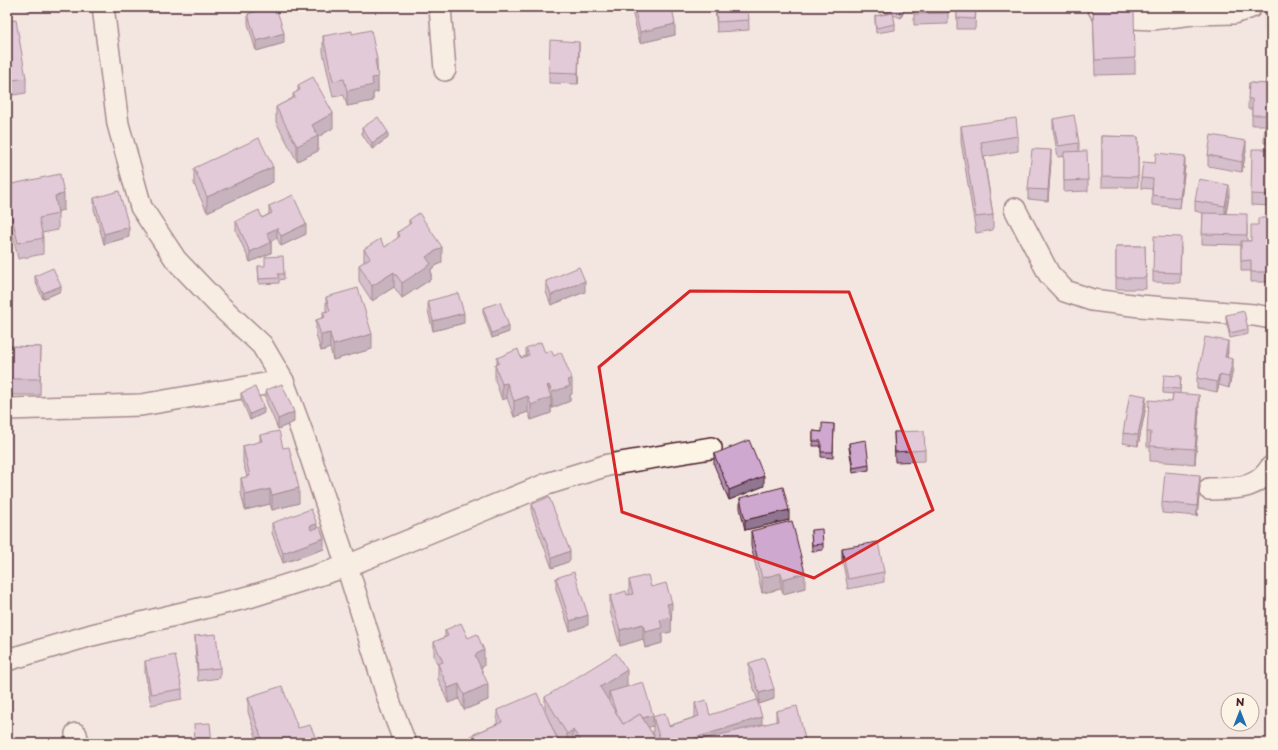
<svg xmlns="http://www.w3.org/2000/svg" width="1278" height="750" font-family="'Playpen Sans',sans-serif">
<rect width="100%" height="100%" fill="#f3e6e1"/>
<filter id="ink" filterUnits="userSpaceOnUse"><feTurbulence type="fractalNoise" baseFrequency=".025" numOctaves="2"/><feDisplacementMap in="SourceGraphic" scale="8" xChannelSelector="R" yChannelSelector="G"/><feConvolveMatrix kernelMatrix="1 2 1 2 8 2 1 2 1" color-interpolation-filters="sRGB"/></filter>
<g filter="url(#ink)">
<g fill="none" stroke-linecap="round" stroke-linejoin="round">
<defs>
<g id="street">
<path d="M103 7 118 124 141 207 176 260 218 304 262 345 283 381 306 443 347 566 388 698 405 743"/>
<path d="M440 7 445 70"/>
<path d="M1098 7 1101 12 1112 17 1152 19 1193 14 1234 13 1251 7"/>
<path d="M1015 209 1049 274 1065 291 1092 300 1140 306 1254 315 1271 318"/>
<path d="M7 409 141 405 283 381"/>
<path d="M1209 489C1234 488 1256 491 1271 467"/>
<path d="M7 660 92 635 249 597 347 566 547 484 608 465 711 448"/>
<path d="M76 734 78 743"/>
</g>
</defs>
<use href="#street" stroke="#4a1f2b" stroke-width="24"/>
<use href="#street" stroke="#fcf5e5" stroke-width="21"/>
</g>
<g fill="#b290b2" stroke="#4a1f2b" fill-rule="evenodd">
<path d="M28 7H48V10L28 11Z"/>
<path d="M631 7H672L675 35 640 43Z"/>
<path d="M715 7H748L749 30 717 32Z"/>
<path d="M833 7H856L855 11 833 10Z"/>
<path d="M873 7H905L901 18 893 15 895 24V30L876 33 875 21V16L889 13 873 8Z"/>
<path d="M914 7H948V24L914 25Z"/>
<path d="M957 7H976L975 29H957Z"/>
<path d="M1093 10 1135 58V74L1095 75Z"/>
<path d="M1271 13V72L1269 73 1265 29V14Z"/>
<path d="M248 14 284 43 256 51 248 24Z"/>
<path d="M7 21 26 78V93L7 96Z"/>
<path d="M352 34 377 59 378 92 373 93V101L347 106 344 95 333 97 323 52V36Z"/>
<path d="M579 52 578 84 549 83V72Z"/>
<path d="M1249 83 1271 84V125H1252V109H1248Z"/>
<path d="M298 85 333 128 318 137V151L297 161 276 122V107L293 98V94L298 91Z"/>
<path d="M1053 119 1079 143V151L1088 180V191L1064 192V156L1058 157 1053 129Z"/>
<path d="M961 126 1018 136V151L984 157 993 215V230L976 233 961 142Z"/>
<path d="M362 128 388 138 372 149 362 134Z"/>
<path d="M1271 128V143H1264V137Z"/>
<path d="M1102 136 1138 137V187H1102Z"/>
<path d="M1271 149V206L1251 205V194Z"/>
<path d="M1246 151 1242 172 1208 166V155Z"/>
<path d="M1051 161 1048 201 1028 199V189Z"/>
<path d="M1185 166 1180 208 1152 205V189L1141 188V178Z"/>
<path d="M194 168 273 182 207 212 194 184Z"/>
<path d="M7 185 64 210 58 211V230L42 233 43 238V254L18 259 9 218Z"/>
<path d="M1229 196 1226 213 1247 224V241H1251L1258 225 1271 218V265L1268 266V282H1251V271H1241V245L1202 244 1203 213 1195 211V201Z"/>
<path d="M94 198 129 237 104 244 94 209Z"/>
<path d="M269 206 306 234 281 246 277 238 271 241V253L250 262 236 231V221L262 218 269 214Z"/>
<path d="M409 220 442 262 431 269V279L402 298 394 287 372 301 359 281V265L364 262V249L385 247 398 238V232L409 225Z"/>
<path d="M1116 246H1145L1146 289H1116Z"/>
<path d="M1181 247 1180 283 1153 282V272Z"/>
<path d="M258 266 284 274V279L279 280V283L259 284Z"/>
<path d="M35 276 61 291 43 299 35 281Z"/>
<path d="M546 281 585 292 551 305 546 292Z"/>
<path d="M326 297 372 349 333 360 330 348 321 351 316 335V320L323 318V312H326Z"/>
<path d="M428 301 464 323 433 331 428 311Z"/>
<path d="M483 308 509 332 492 338 483 313Z"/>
<path d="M1226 315 1248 329V334L1230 338 1226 320Z"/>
<path d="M7 346 41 347 40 395H7Z"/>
<path d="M526 348 545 353 554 356 572 394 570 395V401L552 408 551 405V413L531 420 528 412 514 417 507 398 502 400 495 380V365L497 364V358H521L526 356Z"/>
<path d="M1228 352 1227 357 1233 369 1229 388 1219 385 1217 392 1197 388V378Z"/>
<path d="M1181 376 1180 394 1199 410 1195 464 1150 461V447H1147V432L1172 402 1173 394 1163 393V388Z"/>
<path d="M266 390 294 422 278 429 266 401Z"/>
<path d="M241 393 264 413 250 420 241 398Z"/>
<path d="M1146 406 1138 446 1123 443V433Z"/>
<path d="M834 424 833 458 821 457V446H813V431L822 432Z"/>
<path d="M894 432 925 450V461L895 462Z"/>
<path d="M260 435 283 448 299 503 272 510 270 504 245 510 241 493V478L247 477 243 462V446L260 442Z"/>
<path d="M849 443 869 465V470L853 473 849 448Z"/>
<path d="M714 454 764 486 729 500 714 465Z"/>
<path d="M1200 486 1197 516 1162 513V502Z"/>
<path d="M740 498 789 520 745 530 740 508Z"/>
<path d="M532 504 570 561 552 568 532 514Z"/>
<path d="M272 523 317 528 324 549 283 563 272 533Z"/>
<path d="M811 530 823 544V550L812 551Z"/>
<path d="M751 531 805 588 783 594 781 589 762 593 751 546Z"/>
<path d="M842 548 884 572V582L848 589 842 559Z"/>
<path d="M556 578 588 625 570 631 556 589Z"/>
<path d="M629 580 651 587 672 618H671V632L662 634V643L645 648 643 639 620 646 610 611V596L629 595Z"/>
<path d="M445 630 468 638 484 666 481 667 488 700 464 710 459 699 448 703 438 679V665L434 657V642L445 637Z"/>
<path d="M195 636 220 668V678L198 681 195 647Z"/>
<path d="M145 661 182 689V699L151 705 145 672Z"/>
<path d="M749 663 774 699 759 704 749 674Z"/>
<path d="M627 686 653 717 669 726 695 717V703L710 715 762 725 776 722V711L806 743H561L554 732 559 743H470V736L497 724V710H545V697ZM653 726V732L654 736 648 727Z"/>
<path d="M248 697 298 728 318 743H258L248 712Z"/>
</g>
<g fill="#917691" stroke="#4a1f2b">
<path d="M901 7H905L901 18Z"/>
<path d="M675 24V35L640 43V32Z"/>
<path d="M284 33V43L256 51V41Z"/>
<path d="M579 42V52L578 84V73Z"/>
<path d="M378 77V92L373 93V101L347 106V91L372 78Z"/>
<path d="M333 113V128L318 137V151L297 161V146L312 125Z"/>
<path d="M388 132V138L372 149V143Z"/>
<path d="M1246 141V151L1242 172V162Z"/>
<path d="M1051 150V161L1048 201V190Z"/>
<path d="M1185 156V166L1180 208V198Z"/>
<path d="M273 167V182L207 212V197Z"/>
<path d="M1229 185V196L1225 217V206Z"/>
<path d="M64 194V210L55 212V196Z"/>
<rect x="7" y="203" width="2" height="15"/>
<path d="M306 224V234L281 246V236Z"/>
<path d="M129 227V237L104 244V234Z"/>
<path d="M277 228V238L267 243V233Z"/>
<path d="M271 242V253L250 262V252Z"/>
<path d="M442 247V262L431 269V279L402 298V283L426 257Z"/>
<path d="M394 272V287L372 301V286Z"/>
<path d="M585 281V292L551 305V295Z"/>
<path d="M61 286V291L43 299V293Z"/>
<path d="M464 313V323L433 331V321Z"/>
<path d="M509 326V332L492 338V333Z"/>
<path d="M330 333V348L321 351V335Z"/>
<path d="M372 334V349L333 360V345Z"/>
<path d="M1228 341V352L1225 367V357Z"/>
<path d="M1233 359V369L1229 388V377Z"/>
<path d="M1219 375V385L1217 392V382Z"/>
<path d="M572 379V394L570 395V401L552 408V392L568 380Z"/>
<path d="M507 383V398L502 400V384Z"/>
<path d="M549 385V398L551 397V413L531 420V405L547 386Z"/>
<path d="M1199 395V410L1195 464V449Z"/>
<path d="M528 396V412L514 417V401Z"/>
<path d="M1146 396V406L1138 446V435Z"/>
<path d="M264 408V413L250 420V414Z"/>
<path d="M294 412V422L278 429V419Z"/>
<path d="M1200 475V486L1197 516V506Z"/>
<path d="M764 476V486L729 500V490Z"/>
<path d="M299 488V503L272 510V495Z"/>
<path d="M270 489V504L245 510V495Z"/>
<path d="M789 510V520L745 530V520Z"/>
<path d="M317 524V535L310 537V526Z"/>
<path d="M324 538V549L283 563V553Z"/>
<path d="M570 551V561L552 568V558Z"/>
<path d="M781 573V589L762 593V578Z"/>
<path d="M805 573V588L783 594V579Z"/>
<path d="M672 603 671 632 662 634V643L645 648V632L667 604Z"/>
<path d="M588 615V625L570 631V621Z"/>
<path d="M643 624V639L620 646V630Z"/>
<path d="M484 650V666L475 670V655Z"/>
<path d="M627 670V690L609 692V701L600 707V687Z"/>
<path d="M459 684V699L448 703V688Z"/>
<path d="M488 684V700L464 710V695Z"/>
<path d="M774 689V699L759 704V693Z"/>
<path d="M653 715V726L620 736V726Z"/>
<path d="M762 717V732L728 743H679Z"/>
<path d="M573 730V743H567V734Z"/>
</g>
<g fill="#cfa8cf" stroke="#4a1f2b">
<path d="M270 7H276L284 33 256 41 248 14Z"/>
<path d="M634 7H672L675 24 640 32Z"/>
<path d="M716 7H748L749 20 717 22Z"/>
<path d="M914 7H948V13L914 14Z"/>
<path d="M957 7H976L975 19 957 18Z"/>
<path d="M1134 9 1135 58 1095 60 1093 10Z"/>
<path d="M893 13 895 24 876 28 875 16Z"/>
<path d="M1271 13V57H1269L1265 14Z"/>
<path d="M16 20 26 78 7 81V21Z"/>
<path d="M371 30 377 59 375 60 378 77 372 78 373 85 347 91 344 79 333 81 323 36 352 31V34Z"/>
<path d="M550 40 579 42 578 73 549 72Z"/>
<path d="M313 77 333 113 312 125 318 136 297 146 276 107 295 97 293 94 300 90 298 85Z"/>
<path d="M1249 83 1271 84V115H1252V99H1248Z"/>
<path d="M1074 115 1079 143 1058 146 1053 119Z"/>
<path d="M378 117 388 132 372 143 362 128Z"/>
<path d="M1016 118 1018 136 981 142 993 215 976 217 961 126Z"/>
<path d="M1265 127 1271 128V138L1264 137Z"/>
<path d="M1211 135 1246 141 1242 162 1208 155Z"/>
<path d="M1102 136 1138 137V177L1102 176Z"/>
<path d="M259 138 273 167 207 197 194 168Z"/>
<path d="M1032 149 1051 150 1048 190 1028 189Z"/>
<path d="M1252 149H1271V195L1251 194Z"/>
<path d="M1087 151 1088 180 1064 181V152Z"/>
<path d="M1156 153 1185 156 1180 198 1152 195 1153 179 1141 178 1143 162 1155 163Z"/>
<path d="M60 174 64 194 55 196 58 214 39 218 43 238 18 243 9 203H7V185Z"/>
<path d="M1199 179 1229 185 1225 206 1195 201Z"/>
<path d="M119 191 129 227 104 234 94 198Z"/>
<path d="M293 195 306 224 281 236 277 228 267 233 271 242 250 252 236 221 259 210 262 218 272 213 269 206Z"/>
<path d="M419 213 442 247 426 257 431 264 402 283 394 272 372 286 359 265 370 258 364 249 380 239 385 247 400 236 398 232 411 223 409 220Z"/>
<path d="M1203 213 1247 214V235L1202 234Z"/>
<path d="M1258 218H1271V255H1268V272H1251V260L1241 261V241H1251V225H1258Z"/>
<path d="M1154 236 1181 237 1180 273 1153 272Z"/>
<path d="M1116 246H1145L1146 278H1116Z"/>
<path d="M283 256 284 274H278L279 278 259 279 258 266H265V257Z"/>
<path d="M579 267 585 281 551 295 546 281Z"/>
<path d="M53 268 61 286 43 293 35 276Z"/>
<path d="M358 288 372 334 333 345 330 333 321 335 316 320 325 317 323 312 330 311 326 297Z"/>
<path d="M458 293 464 313 433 321 428 301Z"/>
<path d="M500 302 509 326 492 333 483 308Z"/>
<path d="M1244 311 1248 329 1230 333 1226 315Z"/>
<path d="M1205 337 1228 341 1225 357 1233 359 1229 377 1219 375 1217 382 1197 378Z"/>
<path d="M541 342 545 353 551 350 554 356 561 352 572 379 568 380 570 386 552 392 549 385 547 386 551 397 531 405 528 396 514 401 507 383 502 384 495 365 499 363 497 358 518 349 521 358 529 355 526 348Z"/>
<path d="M7 346 41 347 40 379H7Z"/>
<path d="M1164 375 1181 376 1180 389 1163 388Z"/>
<path d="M282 384 294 412 278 419 266 390Z"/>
<path d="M255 387 264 408 250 414 241 393Z"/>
<path d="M1130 393 1146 396 1138 435 1123 433Z"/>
<path d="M1173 393 1199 395 1195 449 1150 446 1151 432H1147L1149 400 1172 402Z"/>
<path d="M822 423 834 424 833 452H821V441H813V431L822 432Z"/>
<path d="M279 431 283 448 289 447 299 488 272 495 270 489 245 495 241 478 250 476 243 446 262 441 260 435Z"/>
<path d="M924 431 925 450 895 452 894 432Z"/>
<path d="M749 440 764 476 729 490 714 454Z"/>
<path d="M866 440 869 465 853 468 849 443Z"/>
<path d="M1165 472 1200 475 1197 506 1162 502Z"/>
<path d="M783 487 789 510 745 520 740 498Z"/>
<path d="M549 497 570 551 552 558 532 504Z"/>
<path d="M311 509 317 524 310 526 311 530 320 527 324 538 283 553 272 523Z"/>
<path d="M792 521 805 573 783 579 781 573 762 578 751 531Z"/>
<path d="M822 529 823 544 812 545 811 530Z"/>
<path d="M878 542 884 572 848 579 842 548Z"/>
<path d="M574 572 588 615 570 621 556 578Z"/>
<path d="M648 575 651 587 666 583 672 603 667 604 671 617 660 620 662 628 645 632 643 624 620 630 610 596 626 591 627 595 633 594 629 580Z"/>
<path d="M461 623 468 638 477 634 484 650 475 655 488 684 464 695 459 684 448 688 438 664 443 662 434 642 448 636 445 630Z"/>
<path d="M216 634 220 668 198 670 195 636Z"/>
<path d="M616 653 627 670 600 687 623 724 640 714 658 743H582L573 730 567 734 545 697Z"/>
<path d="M175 655 182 689 151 694 145 661Z"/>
<path d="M764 658 774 689 759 693 749 663Z"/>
<path d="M643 682 653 715 643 718 640 714 623 724 616 712 609 692Z"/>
<path d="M282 686 298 728 310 725 318 743H263L248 697Z"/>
<path d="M537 693 559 743H473L470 736 502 722 497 710Z"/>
<path d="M706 700 710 715 757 700 762 717 679 743H661L653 717 665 713 669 726 699 716 695 703Z"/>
<path d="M797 706 806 743H686L778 721 776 711Z"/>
<path d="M210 723 212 743H195L194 724Z"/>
</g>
</g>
<path d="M0 0H1278V750H0ZM690 291 849 292 933 510 814 578 622 512 599 367Z" fill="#f3e6e1" fill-opacity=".55" fill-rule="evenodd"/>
<path fill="none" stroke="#d62828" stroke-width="3" stroke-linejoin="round" d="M690 291 849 292 933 510 814 578 622 512 599 367Z"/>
<rect width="1278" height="750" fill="none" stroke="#fcf5e5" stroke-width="24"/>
<rect x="12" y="12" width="1254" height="726" fill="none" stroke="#4a1f2b" stroke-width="1.5" filter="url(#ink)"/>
<g transform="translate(1240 712)"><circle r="19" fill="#fcf5e5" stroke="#b59f9b"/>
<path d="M0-3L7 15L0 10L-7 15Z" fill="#1f6fb2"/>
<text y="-6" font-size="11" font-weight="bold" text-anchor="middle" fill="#4a1f2b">N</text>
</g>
</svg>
